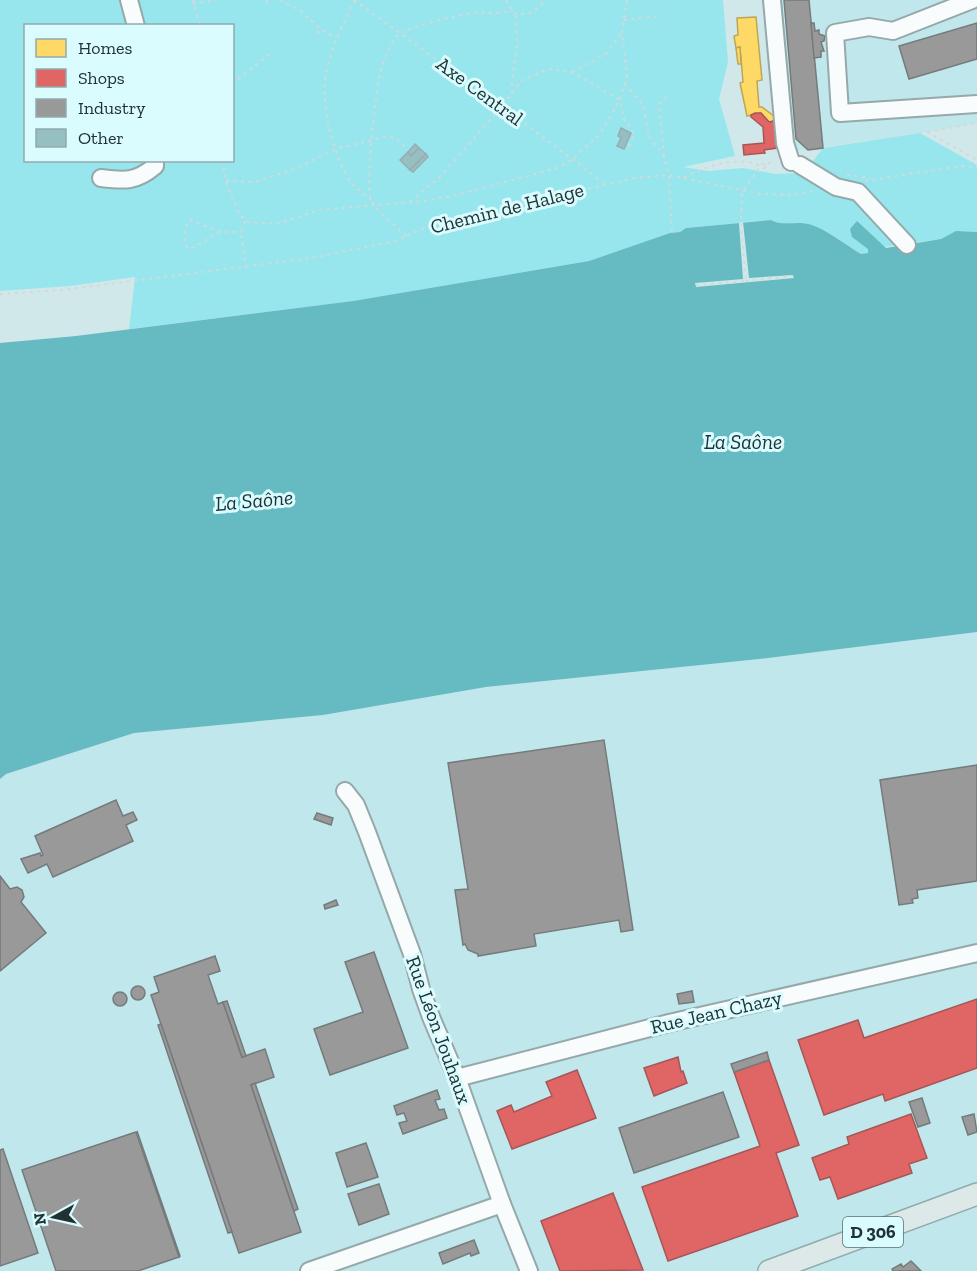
<svg xmlns="http://www.w3.org/2000/svg" width="977" height="1271" font-family="'Zilla Slab',serif">
<rect width="100%" height="100%" fill="#d0e8ea"/>
<g fill="#c0e7eb">
<path d="M780 0H977V123L920 133 794 151Z"/>
<path d="M977 632V1271H0V779L6 774 134 733 323 715 486 687 759 659Z"/>
</g>
<path fill="#97e6ee" fill-rule="evenodd" d="M0 0H723L728 62 719 99 735 156 683 167 708 171 743 168 775 174 798 173 813 161 823 148 920 133 977 165V232L957 231 941 239 868 249V253L861 254C846 245 829 230 812 225 797 220 783 227 770 220L686 228 680 232 670 233 589 261 353 301 129 329 135 277 70 286 0 291ZM26 26H232V160H26Z"/>
<path fill="#66bac2" d="M771 220C783 227 797 220 812 225 829 231 846 245 861 254L868 253V249L852 237 850 229 857 221 886 248 941 239 956 231 977 232V632L759 659 486 687 323 715 134 733 6 774 0 779V343L76 336 353 301 589 261 670 233 680 232 686 228Z"/>
<path fill="#d0e8ea" d="M743 222 749 278 793 275 794 278 696 287 695 283 743 279 739 223Z"/>
<g fill="#ffd966" stroke="#bca757" stroke-width="1.5">
<path d="M756 17 762 80 757 81 759 107H762L774 116V121L769 122 761 113 747 116 740 83 743 82 740 47 736 48 734 36 738 35 737 18Z"/>
<path d="M740 47 741 64H738L736 48Z"/>
</g>
<g fill="#e06666" stroke="#a75657" stroke-width="1.5">
<path d="M755 113H761L769 122 774 121 777 148 764 150 765 153 744 155 743 145 764 143 763 127 751 117V115Z"/>
<path d="M977 999V1068L885 1101 883 1094 824 1115 798 1040 858 1020 864 1038Z"/>
<path d="M678 1057 681 1072 683 1071 687 1083 654 1096 644 1068Z"/>
<path d="M769 1060 799 1145 776 1153 798 1216 668 1261 642 1187 760 1146 734 1072Z"/>
<path d="M577 1070 596 1118 512 1149 497 1111 511 1105 514 1112 552 1096 546 1082Z"/>
<path d="M911 1114 927 1158 909 1164 912 1173 838 1199 830 1177 820 1180 812 1158 849 1144 847 1137Z"/>
<path d="M613 1193 643 1270 560 1271 541 1221Z"/>
</g>
<g fill="#999" stroke="#757a7b" stroke-width="1.5">
<path d="M784 0H809L823 148 808 150 796 139Z"/>
<path d="M811 23H814L815 31 819 30V34L825 36 824 41 821 42 824 51H821V57L814 58Z"/>
<path d="M977 23V59L909 79 899 46Z"/>
<path d="M604 740 633 930 621 932 619 920 534 934 536 946 478 956V954L468 950 465 944 463 945 455 890 468 889 448 763Z"/>
<path d="M977 765V881L917 890 918 898 912 899 913 903 899 905 880 780Z"/>
<path d="M116 800 123 816 133 812 137 820 126 825 133 841 53 877 47 864 28 873 21 859 40 853 41 856 43 855 35 836Z"/>
<path d="M317 813 333 818 331 825 314 819Z"/>
<path d="M0 876 10 889 17 887 22 890 24 897 21 902 46 933 0 971Z"/>
<path d="M336 900 338 905 325 909 324 905Z"/>
<path d="M374 952 408 1048 330 1075 314 1029 363 1012 345 962Z"/>
<path d="M215 956 220 971 208 975 218 1004 223 1002 242 1057 265 1049 274 1077 251 1085 301 1232 239 1253 151 995 159 992 154 977Z"/>
<circle cx="138" cy="993" r="7"/>
<path d="M692 991 694 1002 679 1004 677 994Z"/>
<circle cx="120" cy="999" r="7"/>
<path d="M227 1001 246 1056 242 1057 223 1002Z"/>
<path d="M161 1024 232 1232 228 1233 158 1025Z"/>
<path d="M767 1052 769 1060 734 1072 731 1064Z"/>
<path d="M255 1083 298 1209 294 1211 251 1085Z"/>
<path d="M437 1090 440 1099 435 1100 439 1110 444 1109 447 1118 403 1134 399 1123 407 1121 404 1113 397 1115 394 1106Z"/>
<path d="M723 1092 739 1137 634 1173 619 1128Z"/>
<path d="M922 1098 930 1123 918 1127 909 1102Z"/>
<path d="M974 1114 977 1132 968 1135 962 1117Z"/>
<path d="M137 1131 180 1256 179 1257Z"/>
<path d="M136 1132 179 1257 138 1271H56L22 1170Z"/>
<path d="M366 1143 378 1177 347 1187 336 1153Z"/>
<path d="M3 1149 38 1253 0 1266V1150Z"/>
<path d="M379 1184 389 1214 359 1225 348 1194Z"/>
<path d="M474 1240 479 1253 471 1256 470 1253 443 1264 439 1253Z"/>
<path d="M911 1261 921 1271H893L892 1269 901 1264 903 1267Z"/>
</g>
<g fill="#96bfc2" stroke="#9aacae" stroke-width="1.5">
<path d="M621 128 631 133 624 149 617 146 621 138 618 136Z"/>
<path d="M415 144 419 148 411 156 408 152Z"/>
<path d="M419 148 426 154 410 170 400 160 408 152 411 156Z"/>
<path d="M426 154 428 157 413 172 410 170Z"/>
</g>
<g fill="none" stroke-linecap="round" stroke-linejoin="round">
<defs>
<g id="minor">
<path d="M129 0 136 26"/>
<path d="M772 0 785 143 791 162"/>
<path d="M972 0 893 31 869 27 835 33 840 113 977 104"/>
<path d="M800 165 836 187 858 192 907 245"/>
<path d="M101 178C125 181 136 182 155 166V160"/>
<path d="M345 791 356 805 367 832 412 954 421 989 431 1017 457 1078 502 1204 529 1271"/>
<path d="M457 1078 669 1023 977 953"/>
<path d="M309 1271 502 1204"/>
</g>
<path id="major" d="M769 1271 977 1194"/>
</defs>
<use href="#minor" stroke="#95a8aa" stroke-width="20"/>
<use href="#major" stroke="#91aaac" stroke-width="24"/>
<g stroke="#d2d9d9" stroke-width="2" stroke-dasharray="3 4.5" stroke-linecap="butt">
<path d="M193 0 200 26"/>
<path d="M266 0 268 3"/>
<path d="M280 0 301 11 322 30 336 38"/>
<path d="M354 0 507 110 605 184"/>
<path d="M355 0C343 23 333 45 327 69 319 102 333 158 353 185 358 190 365 195 371 200"/>
<path d="M506 0 508 5 516 14C530 15 537 11 544 0"/>
<path d="M193 4 217 0"/>
<path d="M624 20 657 16"/>
<path d="M317 33 322 30"/>
<path d="M572 72 607 53 622 32"/>
<path d="M232 84 271 53"/>
<path d="M625 84 643 105 649 137 664 156 669 175 672 234"/>
<path d="M512 93V80L517 46 516 14"/>
<path d="M927 132 977 160"/>
<path d="M927 132 977 123"/>
<path d="M664 156 659 104 666 97"/>
<path d="M222 160 228 188 240 215 248 222 277 224 319 210 424 201 457 195 557 168 573 159 600 134 620 100 627 76 622 32 627 0"/>
<path d="M847 175 871 178"/>
<path d="M684 177C707 167 740 153 764 168L767 167 771 160"/>
<path d="M226 181 255 182 297 168 335 149 389 136 396 138 405 147"/>
<path d="M865 181 961 166 977 167"/>
<path d="M410 202 441 176 502 106 521 81 548 69 572 72 620 100 625 122 630 126 634 135 629 147"/>
<path d="M245 221 241 232 246 268"/>
<path d="M220 232 190 249 184 244 185 228 190 220 220 232H241"/>
<path d="M406 236C399 229 374 209 371 200 365 185 376 92 380 73 383 62 391 38 401 33 413 26 458 15 472 13 486 12 499 15 513 10"/>
<path d="M746 281 793 276"/>
<path d="M696 285 746 281 741 223 742 192 764 161 766 168"/>
<path d="M0 294 62 290 311 258 396 241 428 226 635 178 669 175 760 194 793 195 815 191"/>
</g>
<use href="#minor" stroke="#f8fcfc" stroke-width="16"/>
<use href="#major" stroke="#dde8e9" stroke-width="21"/>
</g>
<g text-anchor="middle" dominant-baseline="central" stroke-width="6" stroke-linejoin="round" paint-order="stroke">
<rect fill="#dafcff" stroke="#586f71" stroke-width="1.5" x="843" y="1217" width="60" height="30" rx="4.5"/>
<g font-size="18" font-weight="bold" fill="#213234">
<text x="873" y="1232">D 306</text>
</g>
<g font-size="20" fill="#213234" stroke="#dafcff">
<text transform="translate(480 91) rotate(36)">Axe Central</text>
<text transform="translate(507 208) rotate(-14)">Chemin de Halage</text>
<text transform="translate(716 1012) rotate(-13)">Rue Jean Chazy</text>
<text transform="translate(439 1030) rotate(70)">Rue Léon Jouhaux</text>
</g>
<g font-size="21" font-style="italic" fill="#1b3336" stroke="#dafcff">
<text x="743" y="441">La Saône</text>
<text transform="translate(254 500) rotate(-5)">La Saône</text>
</g>
</g>
<rect x="24" y="24" width="210" height="138" fill="#dafcff" stroke="#90abae" stroke-width="1.5"/>
<rect x="36" y="39" width="30" height="18" fill="#ffd966" stroke="#90abae" stroke-width="1.5"/>
<text x="78" y="54" font-size="18" fill="#213234">Homes</text>
<rect x="36" y="69" width="30" height="18" fill="#e06666" stroke="#90abae" stroke-width="1.5"/>
<text x="78" y="84" font-size="18" fill="#213234">Shops</text>
<rect x="36" y="99" width="30" height="18" fill="#999999" stroke="#90abae" stroke-width="1.5"/>
<text x="78" y="114" font-size="18" fill="#213234">Industry</text>
<rect x="36" y="129" width="30" height="18" fill="#96bfc2" stroke="#90abae" stroke-width="1.5"/>
<text x="78" y="144" font-size="18" fill="#213234">Other</text>
<g transform="translate(54 1217) rotate(262)" stroke="#dafcff" stroke-width="4.5" paint-order="stroke">
<path d="M0-4.5L10 22L0 15L-10 22Z" fill="#213234"/>
<text y="-9" font-size="16" font-weight="bold" text-anchor="middle" fill="#213234">N</text>
</g>
</svg>
